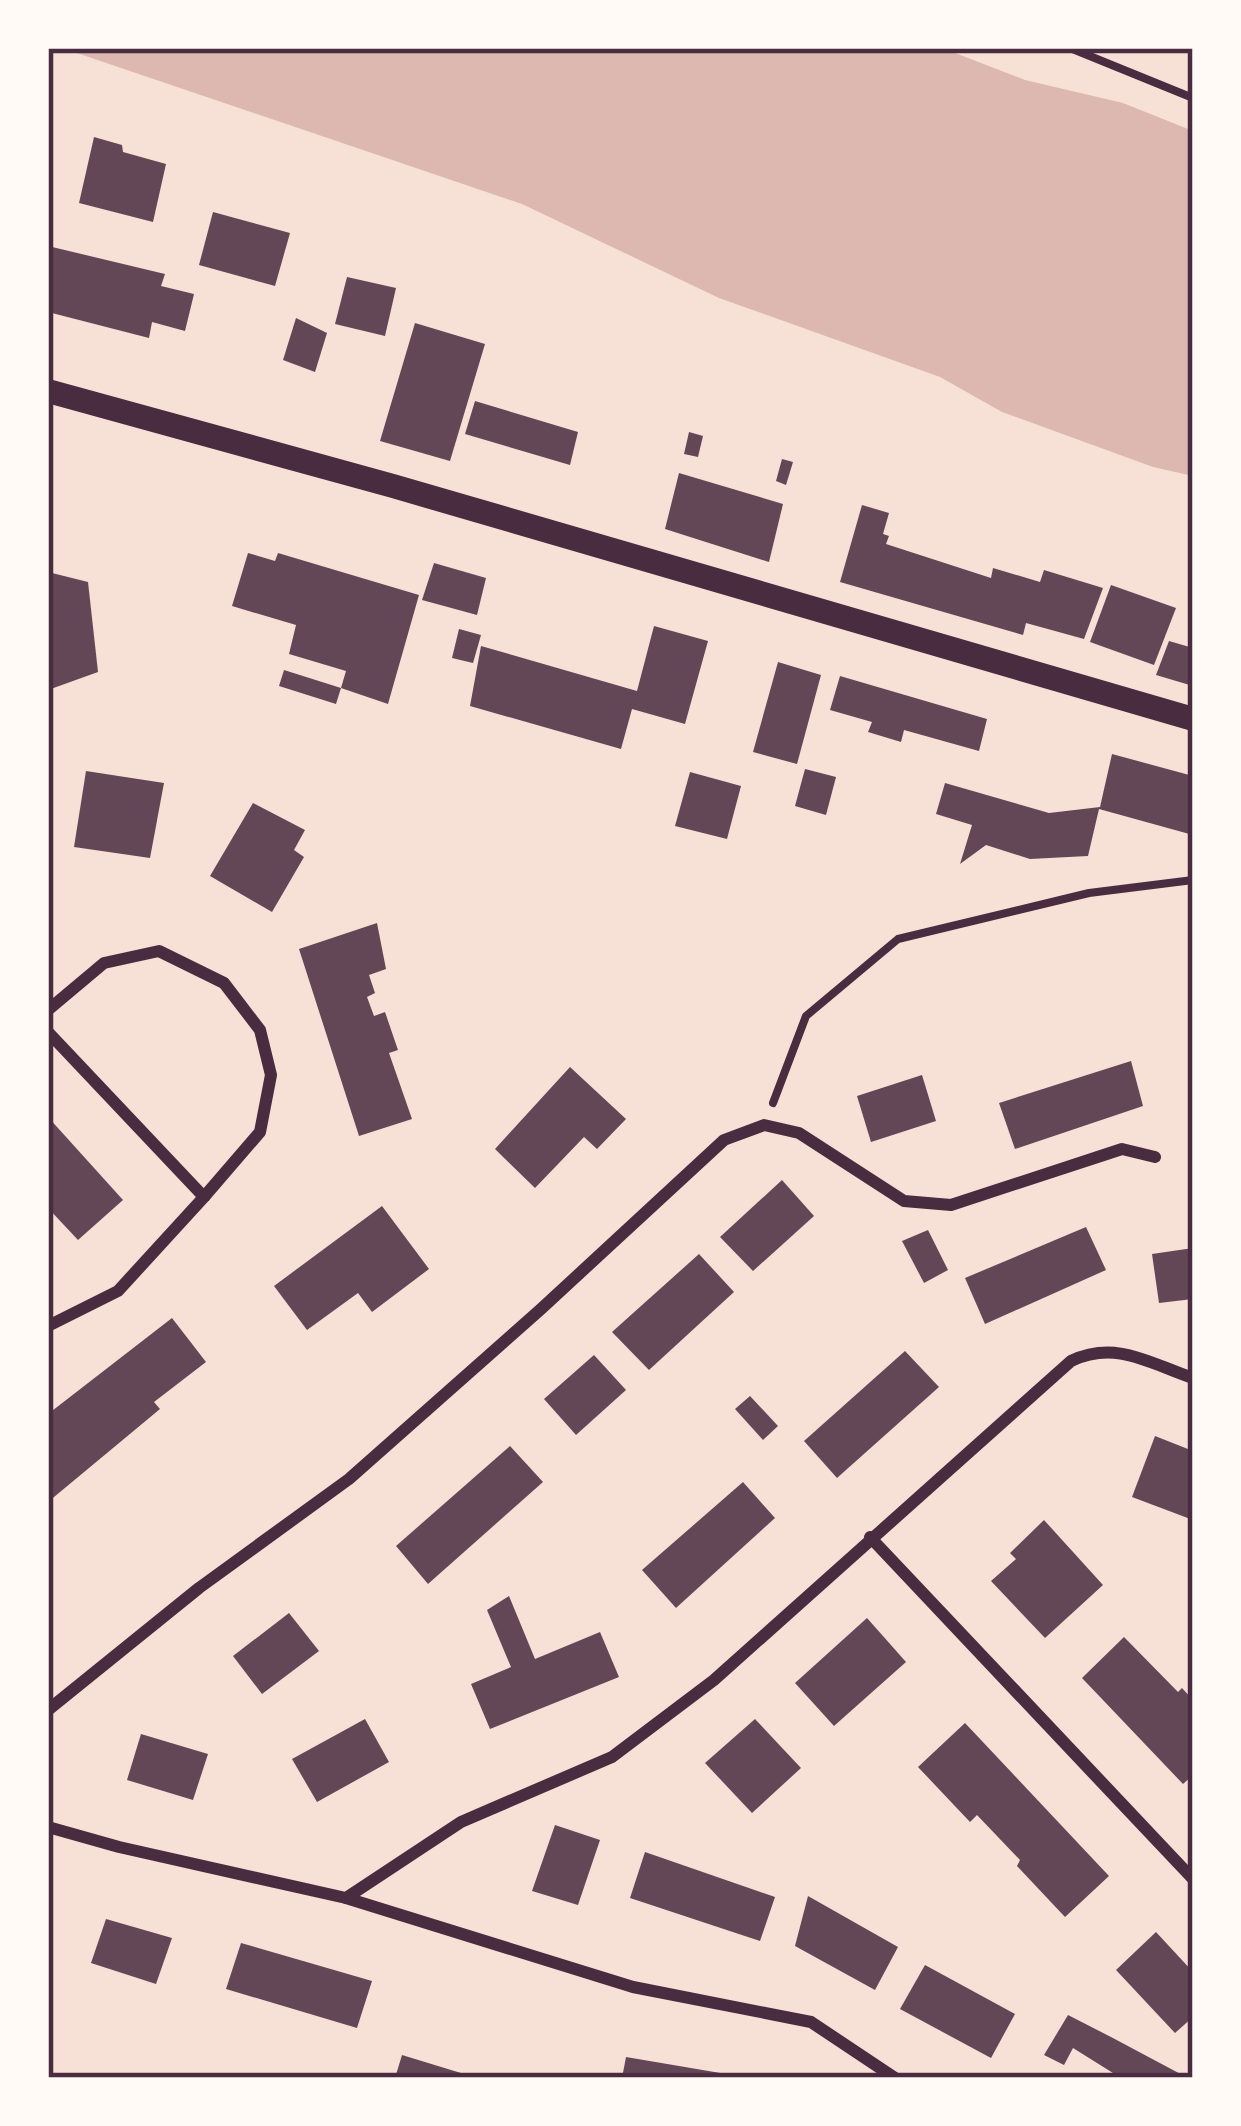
<svg xmlns="http://www.w3.org/2000/svg" width="1241" height="2126" font-family="Rubik,sans-serif">
<rect width="100%" height="100%" fill="#f7e1d7"/>
<path fill="#dcb8b0" d="M62 48H942L1025 80 1123 103 1193 131V476L1153 467 1002 412 940 377 719 298 522 204Z"/>
<g fill="#644757">
<path d="M94 137 122 145 123 152 166 164 153 222 79 203Z"/>
<path d="M213 212 290 233 275 286 199 265Z"/>
<path d="M48 246 165 274 161 286 194 294 185 331 152 322 149 338 48 312Z"/>
<path d="M347 277 396 288 385 336 335 324Z"/>
<path d="M296 318 327 333 315 372 283 360Z"/>
<path d="M415 323 485 344 450 461 380 441Z"/>
<path d="M475 401 578 432 570 465 465 434Z"/>
<path d="M689 432 703 436 698 457 684 454Z"/>
<path d="M782 459 793 462 786 485 776 481Z"/>
<path d="M679 473 783 504 769 562 665 529Z"/>
<path d="M862 505 889 513 883 534 889 536 886 544 991 578 993 568 1040 582 1044 570 1103 588 1084 639 1026 623 1023 635 840 582Z"/>
<path d="M248 553 275 561 278 553 419 595 388 704 341 688 346 671 289 654 296 625 232 606Z"/>
<path d="M434 563 486 578 477 615 422 600Z"/>
<path d="M48 572 88 582 98 672 48 690Z"/>
<path d="M1111 585 1176 608 1154 665 1090 642Z"/>
<path d="M654 626 708 641 685 724 632 709 621 749 470 706 481 646 637 691Z"/>
<path d="M459 629 481 635 473 663 452 658Z"/>
<path d="M1169 641 1193 648V686L1156 675Z"/>
<path d="M778 662 821 675 797 764 753 752Z"/>
<path d="M284 670 341 688 336 704 279 686Z"/>
<path d="M840 676 987 719 979 751 904 730 901 742 868 732 872 722 830 710Z"/>
<path d="M1112 754 1193 776V835L1099 809 1088 856 1030 859 986 845 960 864 972 825 936 814 945 783 1049 813 1100 807Z"/>
<path d="M805 769 836 777 826 815 795 806Z"/>
<path d="M86 771 164 783 150 858 74 847Z"/>
<path d="M690 772 741 786 727 839 675 826Z"/>
<path d="M253 803 305 830 294 850 304 857 272 912 210 876Z"/>
<path d="M377 923 386 969 369 975 375 993 367 997 374 1016 385 1012 398 1050 389 1053 412 1119 359 1136 299 949Z"/>
<path d="M1131 1061 1143 1106 1015 1149 999 1103Z"/>
<path d="M570 1067 626 1119 597 1149 584 1137 535 1188 495 1149Z"/>
<path d="M922 1075 936 1121 871 1142 857 1096Z"/>
<path d="M48 1117 123 1200 78 1240 48 1208Z"/>
<path d="M782 1180 814 1216 753 1271 720 1237Z"/>
<path d="M382 1206 429 1269 372 1312 358 1293 307 1330 274 1286Z"/>
<path d="M1086 1227 1106 1270 985 1324 965 1278Z"/>
<path d="M928 1230 948 1270 924 1283 902 1241Z"/>
<path d="M1193 1248V1299L1159 1303 1152 1254Z"/>
<path d="M699 1254 734 1292 649 1370 612 1332Z"/>
<path d="M172 1318 206 1362 154 1402 160 1409 48 1502V1414Z"/>
<path d="M905 1351 939 1387 837 1478 804 1441Z"/>
<path d="M594 1355 626 1390 576 1435 544 1399Z"/>
<path d="M750 1396 778 1426 763 1440 735 1409Z"/>
<path d="M1155 1436 1193 1451V1520L1132 1497Z"/>
<path d="M510 1446 543 1482 428 1584 396 1546Z"/>
<path d="M743 1482 775 1518 676 1608 642 1570Z"/>
<path d="M1044 1520 1103 1585 1045 1638 991 1581 1016 1559 1010 1553Z"/>
<path d="M509 1596 535 1659 600 1632 619 1677 490 1729 471 1684 511 1667 487 1610Z"/>
<path d="M289 1613 319 1651 262 1694 233 1656Z"/>
<path d="M867 1618 906 1662 834 1726 795 1683Z"/>
<path d="M1124 1637 1178 1692 1182 1688 1193 1700V1775L1183 1784 1082 1678Z"/>
<path d="M365 1719 389 1762 317 1802 292 1759Z"/>
<path d="M755 1719 801 1768 752 1813 705 1763Z"/>
<path d="M965 1723 1109 1876 1065 1917 1017 1866 1020 1860 977 1815 970 1822 918 1767Z"/>
<path d="M141 1734 208 1754 193 1800 127 1780Z"/>
<path d="M555 1825 600 1840 578 1905 532 1891Z"/>
<path d="M645 1852 775 1897 760 1941 630 1898Z"/>
<path d="M808 1896 898 1947 875 1990 795 1946Z"/>
<path d="M106 1919 172 1938 156 1984 91 1963Z"/>
<path d="M1156 1932 1193 1972V2017L1175 2033 1116 1970Z"/>
<path d="M241 1943 372 1981 357 2028 226 1989Z"/>
<path d="M925 1965 1015 2014 991 2058 900 2009Z"/>
<path d="M1068 2015 1111 2037 1188 2078H1121L1073 2048 1064 2065 1044 2055Z"/>
<path d="M402 2055 474 2077V2078H395Z"/>
<path d="M626 2057 738 2076V2078H622Z"/>
</g>
<g fill="none" stroke-linecap="round" stroke-linejoin="round">
<g stroke="#4a2c40" stroke-width="8">
<path d="M1070 48 1193 98"/>
<path d="M773 1103 806 1016 898 939 1089 893 1193 880"/>
</g>
<g stroke="#4a2c40" stroke-width="12">
<path d="M48 1010 104 963 159 951 224 983 260 1030 271 1075 260 1132 204 1197 118 1291 48 1326"/>
<path d="M48 1032 204 1197"/>
<path d="M870 1537 1193 1879"/>
<path d="M48 1710 199 1588 349 1479 541 1309 724 1140 764 1125 799 1133 904 1201 951 1205 1122 1149 1155 1157"/>
<path d="M48 1827 119 1847 346 1898 461 1822 612 1757 714 1680 1071 1361C1116 1340 1149 1363 1193 1378"/>
<path d="M346 1898 633 1987 811 2022 895 2078"/>
</g>
<path stroke="#4a2c40" stroke-width="24" d="M48 391 393 486 1193 719"/>
</g>
<rect width="1241" height="2126" fill="none" stroke="#fffaf5" stroke-width="102"/>
<rect x="51" y="51" width="1139" height="2024" fill="none" stroke="#4a2c40" stroke-width="4.5"/>
</svg>
